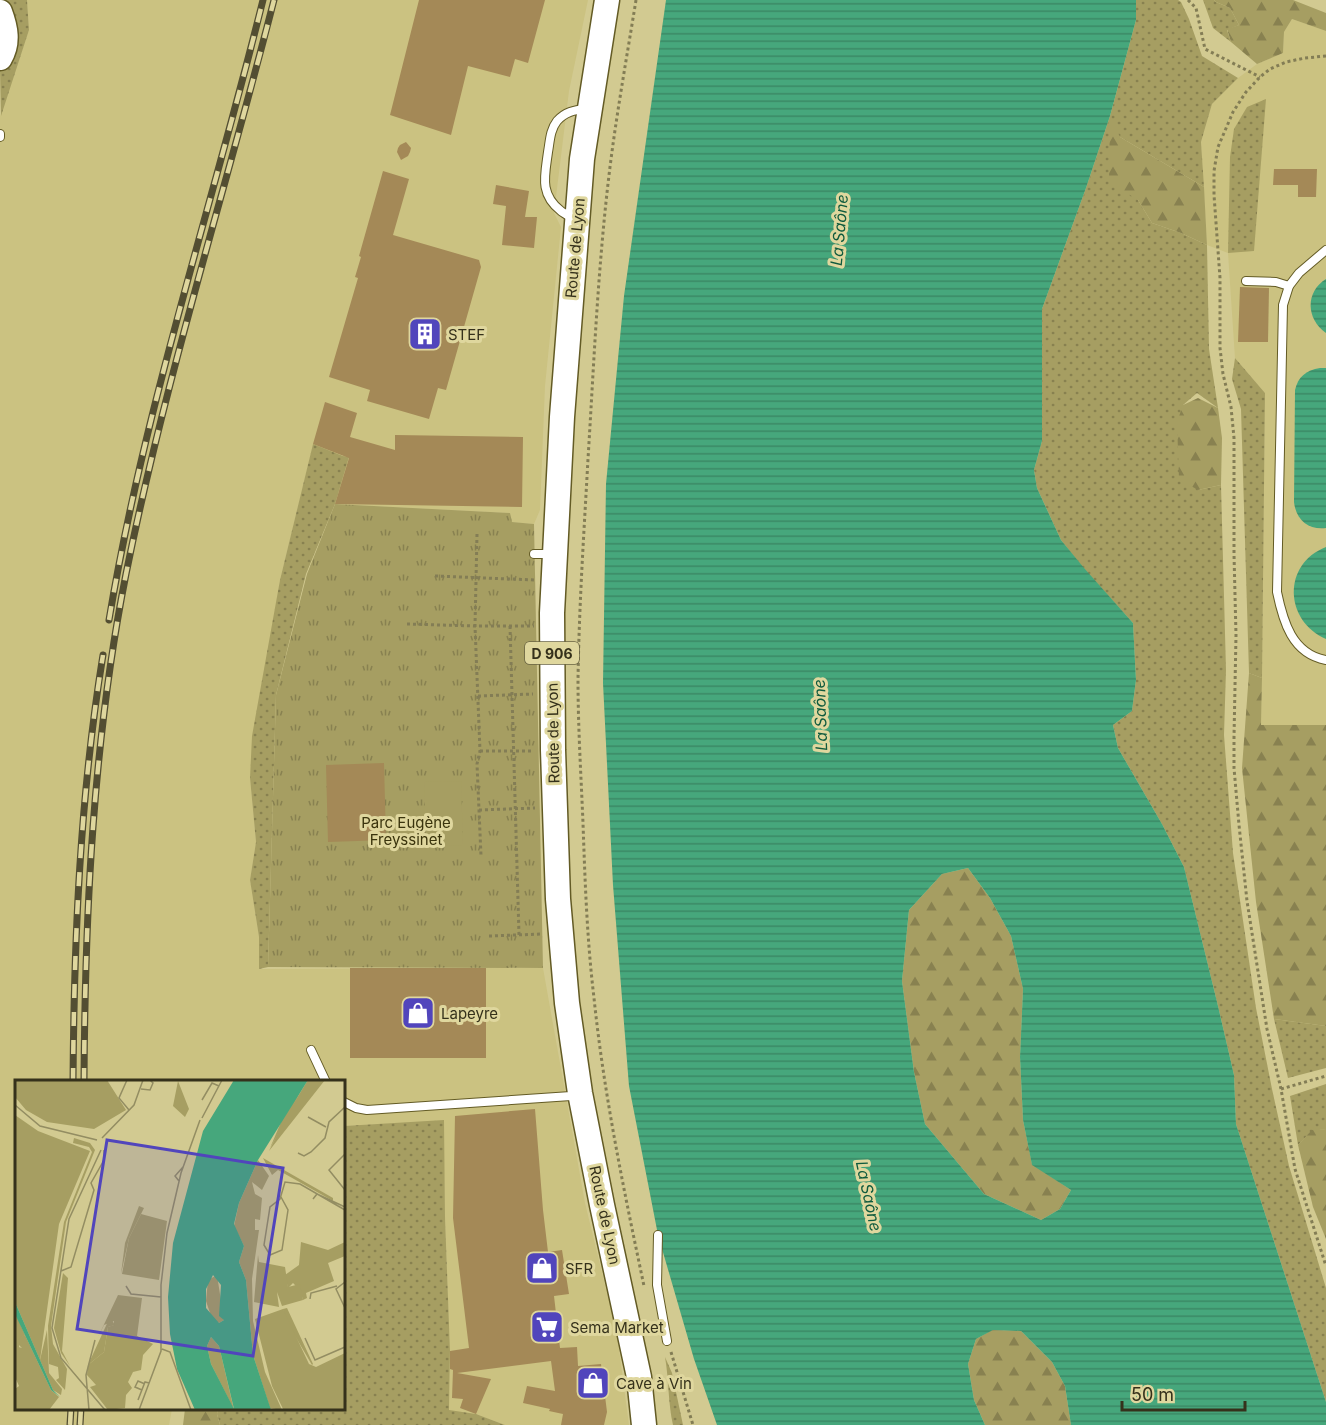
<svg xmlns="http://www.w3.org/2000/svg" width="1326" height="1425" font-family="Inter,sans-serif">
<defs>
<pattern id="grass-dots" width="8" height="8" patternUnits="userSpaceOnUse" patternTransform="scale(1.5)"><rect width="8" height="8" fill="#a69e62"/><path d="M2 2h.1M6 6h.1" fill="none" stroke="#888150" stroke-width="1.8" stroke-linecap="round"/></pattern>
<pattern id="forest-firs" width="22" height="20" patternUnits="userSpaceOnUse" patternTransform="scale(1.5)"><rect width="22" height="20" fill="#a69e62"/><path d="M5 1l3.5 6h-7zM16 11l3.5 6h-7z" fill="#888150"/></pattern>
<pattern id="park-tufts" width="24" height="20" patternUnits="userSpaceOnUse" patternTransform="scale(1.5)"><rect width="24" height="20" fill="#a69e62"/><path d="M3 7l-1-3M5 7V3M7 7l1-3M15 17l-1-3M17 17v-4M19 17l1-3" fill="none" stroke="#888150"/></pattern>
<pattern id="water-rules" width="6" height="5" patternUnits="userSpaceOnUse" patternTransform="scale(1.5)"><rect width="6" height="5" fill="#46a77c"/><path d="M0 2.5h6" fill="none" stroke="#3b8965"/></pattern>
</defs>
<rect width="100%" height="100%" fill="#d2ca91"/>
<g fill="#cbc281">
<path d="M27 0H588L569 91 554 213 561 227 545 386 540 510 534 524 511 522 510 513 335 504 344 456 313 445 280 580 250 778 256 842 250 880 259 937V969L543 968 585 1203 617 1334 629 1425H505L476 1414 449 1411 450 1351 445 1217 443 1121 344 1126V1082H16V1408L172 1409 169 1425H0V116L29 30Z"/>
<path d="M1292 19 1326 31V725H1261L1265 393 1235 358 1228 253 1207 245 1201 142 1212 104 1238 78 1257 64 1283 53 1284 32Z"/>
</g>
<g fill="url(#grass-dots)">
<path d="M6 0H27L29 30 1 116 0 69 13 22Z"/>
<path d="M1136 0H1178L1181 2 1189 19 1202 56 1238 78 1212 104 1201 142 1204 187 1120 137 1138 200 1152 223 1181 233 1207 245 1209 349 1218 408 1197 393 1183 405 1198 490 1221 485 1226 670 1224 735 1233 853 1256 1008 1272 1089 1289 1166 1326 1288V1402L1236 1124 1234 1075 1218 1006 1184 867 1162 824 1118 748 1113 725 1132 711 1136 680 1133 623 1083 568 1061 540 1037 488 1034 470 1042 441V309L1086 188 1110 116 1136 20Z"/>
<path d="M1203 0H1214L1216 2 1230 8 1239 25 1227 30 1231 42 1213 28Z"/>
<path d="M1266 99 1254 251 1228 253 1230 157 1234 129 1247 107Z"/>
<path d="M1235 358 1265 393 1262 678 1249 673 1241 409 1232 379Z"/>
<path d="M313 444 343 456 349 457 335 504 306 574 276 695 268 967 259 969V937L250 880 256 842 250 778 252 736 280 580Z"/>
<path d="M1274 1019 1326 1026V1068L1288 1078Z"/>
<path d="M1326 1084V1129L1312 1131 1298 1145 1290 1096Z"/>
<path d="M444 1120 445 1217 450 1351 449 1410 476 1414 505 1425H220L217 1414 218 1408H344V1126Z"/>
<path d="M665 1357 672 1373 683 1425H673C668 1403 669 1380 665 1357Z"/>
</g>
<g fill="url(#forest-firs)">
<path d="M1214 0H1293L1326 13V31L1292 19 1284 32 1283 53 1257 64 1231 42 1227 29 1239 25 1230 8 1216 2Z"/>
<path d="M1110 116 1120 137 1204 187 1207 245 1181 233 1152 223 1138 200 1109 182Z"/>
<path d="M1198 398 1218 408 1222 438 1221 485 1198 490 1179 479 1177 422 1183 405Z"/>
<path d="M1249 673 1262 678 1261 725H1326V1026L1274 1019 1256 902 1242 768Z"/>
<path d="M968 868 990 898 1011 936 1023 989 1020 1057 1023 1120 1032 1164 1071 1190 1060 1209 1041 1220 984 1194 925 1124 914 1072 902 981 909 910 942 874Z"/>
<path d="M1326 1129V1239L1313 1207 1298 1145 1312 1130Z"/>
<path d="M992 1330 1021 1331 1052 1362 1065 1386 1071 1425H985L974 1400 968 1364 976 1339Z"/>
<path d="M185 1409H218L217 1414 220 1425H183Z"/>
</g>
<path fill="url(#park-tufts)" d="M335 504 510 513 512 522 534 524 543 968 268 967 276 695 307 574Z"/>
<path fill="#a69e62" d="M461 781 463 845 426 846 424 782Z"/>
<g fill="url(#water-rules)" fill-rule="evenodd">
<path d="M666 0H1136V20L1110 116 1086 188 1042 309V441L1034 470 1037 488 1061 540 1084 568 1133 623 1136 680 1132 711 1113 725 1118 748 1162 824 1184 867 1218 1006 1234 1075 1236 1124 1326 1402V1425H1071L1065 1386 1052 1362 1021 1331 993 1330 976 1339 968 1364 974 1400 985 1425H717L694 1359 658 1235 629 1086 613 885 603 683 606 484 624 296ZM968 868 990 898 1011 936 1023 989 1020 1057 1023 1120 1032 1165 1071 1190 1060 1209 1041 1220 984 1194 925 1124 914 1072 902 981 909 910 942 874Z"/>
<path d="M1326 279V333C1306 319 1305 292 1326 279Z"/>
<path d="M1320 368H1326V528C1308 530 1296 520 1294 502L1295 390C1298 377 1306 370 1320 368Z"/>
<path d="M1326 547V639C1284 621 1282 564 1326 547Z"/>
</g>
<g fill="#a48957">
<path d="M419 0H545L528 63 515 59 510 77 468 66 451 135 390 115Z"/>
<path d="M406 142 411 148 410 152 408 156 401 160 397 152 398 148 400 145Z"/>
<path d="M1274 169H1317L1316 197H1298V185H1273Z"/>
<path d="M383 171 409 179 393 235 479 260 481 267 446 390 438 388 429 419 367 401 370 390 329 377 358 278 355 277 361 257 359 256Z"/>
<path d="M496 185 529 191 525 217H537L534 248 502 245 506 206 493 204Z"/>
<path d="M1240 287 1269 288 1268 342H1238Z"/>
<path d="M325 402 357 413 350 437 395 450V435L523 437 522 507 335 504 349 458 313 444Z"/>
<path d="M384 763 386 840 328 842 326 765Z"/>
<rect x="350" y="968" width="136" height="90"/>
<path d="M535 1109 543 1210 548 1252 562 1250 569 1294 554 1296 560 1348 577 1347 578 1366 601 1364 607 1412 604 1425H561L563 1414 549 1411 550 1409 523 1403 527 1386 555 1391 551 1361 457 1373 491 1379 476 1414 460 1408 463 1399 452 1398 453 1370 450 1369V1351L469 1348 453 1218 455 1116Z"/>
</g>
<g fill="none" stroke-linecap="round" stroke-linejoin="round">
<defs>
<g id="service">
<path d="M0 134V137"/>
<path d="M573 217C567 216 565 214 561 211 539 194 545 175 548 152 550 141 550 130 557 121 565 112 574 110 586 109"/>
<path d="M1326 250 1299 273 1289 286 1283 305 1277 592C1283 621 1292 654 1326 660"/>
<path d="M1246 281 1276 282 1289 286"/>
<path d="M534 554H553"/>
<path d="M311 1050 326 1082"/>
<path d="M344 1102 356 1108 367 1110 571 1096 577 1094"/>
<path d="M658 1235 657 1285 667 1341"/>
</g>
<g id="primary">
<path d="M607 0 582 159 562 417 552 613 553 750 558 899 567 1003 580 1093 602 1205 639 1377 644 1425"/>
<path d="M0 12C6 28 9 43 0 58"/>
</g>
</defs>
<use href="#service" stroke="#635b25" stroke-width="10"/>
<use href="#primary" stroke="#635b25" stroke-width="27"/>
<g stroke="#837d55" stroke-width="3" stroke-dasharray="3 3" stroke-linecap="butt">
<path d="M636 0C627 56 617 111 610 167 598 264 594 362 588 459 584 532 579 606 578 680 578 727 581 775 583 823 585 881 587 940 594 998 604 1095 624 1191 644 1286"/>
<path d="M1188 0 1196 8 1205 49 1260 77"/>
<path d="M1326 56 1305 58 1286 62 1270 69 1260 77 1246 92 1233 112 1218 147 1214 171V195L1220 278V348L1223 374 1231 407 1234 438V554L1236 635 1234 737V768L1239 825 1247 901 1267 1029 1281 1089 1295 1169 1326 1266"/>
<path d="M477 534 475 626 480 751 477 764 481 856"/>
<path d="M435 576 535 580"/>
<path d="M407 624 475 626H534"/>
<path d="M510 626 519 935"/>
<path d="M478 696 533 694"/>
<path d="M480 751H533"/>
<path d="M479 810 535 808"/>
<path d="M489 936 542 934"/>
<path d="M1281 1089 1326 1076"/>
<path d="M671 1352 693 1425"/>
</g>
<use href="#service" stroke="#fff" stroke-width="8"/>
<use href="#primary" stroke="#fff" stroke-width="24"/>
<defs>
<g id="rail">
<path d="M109 620C144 409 212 207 263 0"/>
<path d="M73 1082C74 939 80 796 103 655"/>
<path d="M84 1082C85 912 93 741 126 574 165 380 225 192 274 0"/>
<path d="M70 1425 71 1408"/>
<path d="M80 1425 81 1408"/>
</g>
</defs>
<use href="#rail" stroke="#534e32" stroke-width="7"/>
<use href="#rail" stroke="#dfd79e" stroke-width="4.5" stroke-dasharray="14" stroke-linecap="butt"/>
</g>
<defs>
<symbol id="building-square" viewBox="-11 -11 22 22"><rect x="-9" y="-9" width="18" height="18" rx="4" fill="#5145bc" stroke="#dfd79e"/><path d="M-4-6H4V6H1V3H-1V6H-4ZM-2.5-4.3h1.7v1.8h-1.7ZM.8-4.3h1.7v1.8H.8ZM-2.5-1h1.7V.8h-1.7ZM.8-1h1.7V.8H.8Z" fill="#fff"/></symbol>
<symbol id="shop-square" viewBox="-11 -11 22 22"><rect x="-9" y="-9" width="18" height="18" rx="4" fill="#5145bc" stroke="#dfd79e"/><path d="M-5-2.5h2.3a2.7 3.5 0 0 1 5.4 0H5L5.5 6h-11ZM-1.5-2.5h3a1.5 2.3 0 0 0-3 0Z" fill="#fff"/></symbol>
<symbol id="supermarket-square" viewBox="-11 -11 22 22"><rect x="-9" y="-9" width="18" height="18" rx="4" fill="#5145bc" stroke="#dfd79e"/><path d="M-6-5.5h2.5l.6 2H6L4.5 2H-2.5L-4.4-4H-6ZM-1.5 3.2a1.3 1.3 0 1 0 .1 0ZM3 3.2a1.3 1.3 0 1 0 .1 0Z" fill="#fff"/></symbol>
</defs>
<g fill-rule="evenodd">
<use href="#building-square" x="406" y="315" width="38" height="38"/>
<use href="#shop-square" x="399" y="994" width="38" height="38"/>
<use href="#shop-square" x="523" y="1249" width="38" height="38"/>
<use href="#supermarket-square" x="528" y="1308" width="38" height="38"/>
<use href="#shop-square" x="574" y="1364" width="38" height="38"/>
</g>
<g text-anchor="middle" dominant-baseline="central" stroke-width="6" stroke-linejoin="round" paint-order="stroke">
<rect fill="#dfd79e" stroke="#686342" stroke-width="1.5" x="525" y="642" width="54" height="22" rx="4.5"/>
<g font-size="14" font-weight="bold" fill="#35311b">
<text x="552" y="653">D 906</text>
</g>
<g font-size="15" fill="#35311b" stroke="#dfd79e">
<text transform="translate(575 248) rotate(-85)">Route de Lyon</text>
<text transform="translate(553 733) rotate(-91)">Route de Lyon</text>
<text transform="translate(605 1215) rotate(78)">Route de Lyon</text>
</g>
<g font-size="15" fill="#35311b" stroke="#dfd79e" text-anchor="start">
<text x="448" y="334">STEF</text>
<text x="441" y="1013">Lapeyre</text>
<text x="565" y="1268">SFR</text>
<text x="570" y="1327">Sema Market</text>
<text x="616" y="1383">Cave à Vin</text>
</g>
<g font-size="15" fill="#3a340d" stroke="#dfd79e">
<text x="406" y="822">Parc Eugène<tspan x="406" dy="17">Freyssinet</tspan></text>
</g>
<g font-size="16" font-style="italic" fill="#105b3e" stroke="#dfd79e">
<text transform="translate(839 230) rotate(-85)">La Saône</text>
<text transform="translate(820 715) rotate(-92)">La Saône</text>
<text transform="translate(869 1196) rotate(78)">La Saône</text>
</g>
</g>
<g transform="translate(15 1080)">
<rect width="330" height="330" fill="#d2ca91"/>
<path d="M293 0H310L254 71 274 31ZM163 1 174 29 170 37 158 26ZM0 35 23 51 75 71 44 144 25 280 0 222ZM59 58 75 63 80 70 51 142 36 246 38 264 52 289 50 310 41 300 44 298 43 287 34 284 33 246 49 142 77 72 74 67 58 63ZM243 80 254 96 247 110 237 102 240 114 247 118 245 140 240 139V150H244L237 199 238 241 250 292 267 330 255 328 238 275 231 200 224 182 229 166 219 146 224 123ZM124 126 129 128 114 158 106 194 110 163ZM286 162 313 170 330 162V176L313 183 319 201 291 213 292 218 288 220 285 210 278 203 273 208 270 195 284 185ZM48 193 53 198 47 271 55 286 46 273 39 248ZM103 215 127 218 122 256 138 264 128 275 126 290 118 292 113 302 117 308 111 315 110 328 93 330 75 307 81 305 72 295 73 285 89 272 93 247 99 245V241L89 245 83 257ZM272 228 298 284 297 285 269 237 268 229ZM0 232 10 255 4 260V270L0 266Z" fill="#a69e62"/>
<path d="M248 78 318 118V121L263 90 257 95ZM243 175 244 182 270 187 273 207 285 204 288 220 267 226 262 212 264 227 239 222ZM202 195 209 240 204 243 197 239 191 221 193 200ZM268 229 294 284 301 287 330 273V330L268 329 257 306 240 239ZM95 237 100 245 93 247 89 272 73 285ZM32 250 34 293 47 309 46 315 38 310 25 280ZM10 255 36 310 44 317 34 330H0V309L4 306 0 297V266L7 268 0 261ZM196 257 204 266 219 330 196 284 192 266Z" fill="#a69e62"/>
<path d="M290 2 270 42 255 68 272 28Z" fill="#a69e62"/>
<path d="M0 0H92L111 30 79 49 32 42 11 30 0 17ZM126 134 152 141 144 200 107 194 114 158Z" fill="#a69e62"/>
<path d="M219 0H293L243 80 224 123 219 144 229 166 224 182 231 200 238 275 256 330H180L162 289 155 254 153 217 158 163 188 51ZM198 195 206 205 204 236 209 240 204 243 191 228V209ZM196 257 204 266 219 329 196 284 192 266ZM0 222 38 310 45 317 36 310 0 234Z" fill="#46a77c" fill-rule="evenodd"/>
<path fill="none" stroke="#938d62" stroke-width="1.5" d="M112 0 104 18 114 30M126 9 135 10 138 3 135 0M187 20 197 3 204 6M0 25 25 46 82 60M293 37 311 47M187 38 207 0M87 58 119 25 128 0M86 70 54 139 37 248 46 278 90 330M283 73 289 76 296 72 310 58 314 42 330 27M330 74 314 90 330 110M164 101 160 96 168 87M266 117 273 130 267 170 255 175 249 165 255 127 265 119 270 102 285 104 330 130M298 119 302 114 330 127M46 191 56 187 79 110 76 103 89 80V70M330 202 321 209 330 228M111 206 116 214 146 217M295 219 296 213 322 206M290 258 300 280 330 267M147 269 155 272 176 330M127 310 120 307 123 301 130 304M123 320 130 302 134 303M74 330 71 295 80 260M124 330 146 271V205L152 153 166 93 185 40"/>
<path fill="#5145bc" fill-opacity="0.15" stroke="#5145bc" stroke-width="3" d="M92 60 268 88 238 276 62 249Z"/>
<rect width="330" height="330" fill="none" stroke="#35311b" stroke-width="3"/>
</g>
<path d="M1122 1401v9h123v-9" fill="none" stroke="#35311b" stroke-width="3"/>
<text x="1131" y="1401" font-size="18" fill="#35311b" stroke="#dfd79e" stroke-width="4.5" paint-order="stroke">50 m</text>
</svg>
